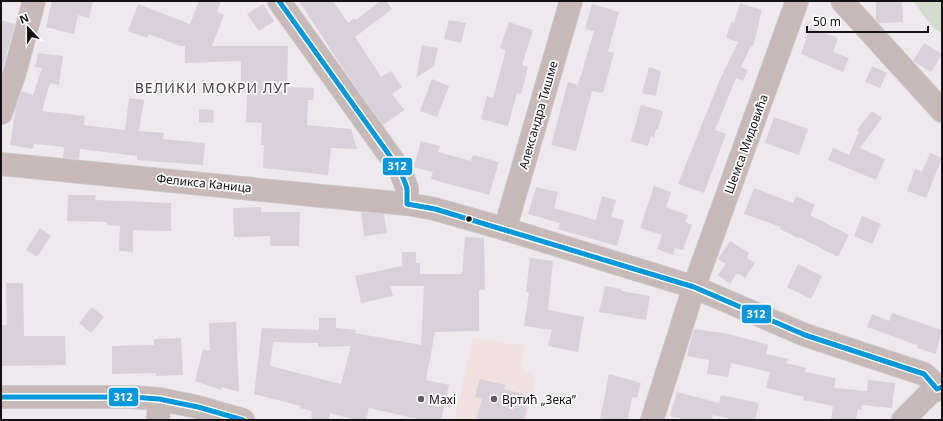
<svg xmlns="http://www.w3.org/2000/svg" width="943" height="421" font-family="'Noto Sans',sans-serif">
<rect width="100%" height="100%" fill="#ede9ed"/>
<path fill="#f1e1df" d="M473 338 524 346 520 368 536 378 526 420H454Z"/>
<path fill="#d6dccd" d="M913 1H942V33L933 28Z"/>
<g fill="#d9d1d9" fill-rule="evenodd">
<path d="M52 1H93L89 18 78 15 74 34 46 27Z"/>
<path d="M199 1H221L217 12 224 15 212 46H288L287 87 314 88 313 100H308L307 125 351 129 357 149 331 148 328 175 263 168 264 145H261L262 123 246 122 247 92H241V61L185 63V46H180L149 34 147 38 128 31 138 4 190 24Z"/>
<path d="M299 1H333L348 23 354 18 356 20 380 1H386L392 9 355 37 381 77 391 71 402 87 392 94 404 110 383 125 348 76Z"/>
<path d="M902 1 903 22 879 23 876 20V2Z"/>
<path d="M740 3 762 10 753 47 751 46 741 67 748 70 743 81 736 78 715 130 726 134 704 193 678 184 719 82 738 42 726 38 731 22 734 23Z"/>
<path d="M263 4 274 21 259 31 247 14Z"/>
<path d="M592 4 619 12 608 51 614 53 603 93 592 91 576 151 551 145 568 82 578 85 594 31 585 29Z"/>
<path d="M1 20 15 24 1 74Z"/>
<path d="M449 20 466 23 461 43 444 39Z"/>
<path d="M509 22 533 30 522 65 528 67 521 94 517 93 508 126 481 119 487 96 493 98 506 50 500 48Z"/>
<path d="M810 28 838 38 833 52 849 58 843 72 801 54Z"/>
<path d="M924 43 942 54 931 72 913 61Z"/>
<path d="M422 45 438 48 434 66 416 78Z"/>
<path d="M38 53 63 56 59 85 50 83 42 111 85 116 84 125 125 130 129 98 144 100 139 131 164 133 163 139 205 143 203 165 137 160V156L80 149 79 159 63 158 64 147 34 144 33 149 10 145 16 107 22 91 33 95 42 68 35 67Z"/>
<path d="M872 66 887 73 880 88 865 82Z"/>
<path d="M649 67 661 71 656 96 642 93Z"/>
<path d="M432 79 449 86 437 117 420 111Z"/>
<path d="M641 105 663 111 658 129H656L654 137 651 136 648 146 631 141Z"/>
<path d="M199 109 214 110 213 123 199 122Z"/>
<path d="M872 111 882 118 860 148 885 159 876 180 828 160 833 148 849 155 859 132 857 130Z"/>
<path d="M774 117 808 129 799 155 765 143Z"/>
<path d="M421 141 440 146 438 152 471 161 473 155 499 162 489 195 431 179 433 172 414 167Z"/>
<path d="M930 153 942 158 926 198 907 191 915 169 922 172Z"/>
<path d="M654 186 671 192 666 207 688 215 685 222 692 225 683 250 675 248 673 255 657 249 662 235 640 228Z"/>
<path d="M536 187 558 192 554 208 596 220 602 196 616 200 611 217 624 220 617 246 558 229 560 223 528 214Z"/>
<path d="M754 188 793 203 796 196 815 205 810 215 849 235 838 257 799 237 798 238 780 229 781 227 744 214Z"/>
<path d="M68 195H96L95 200 171 203V231L133 230V252L119 251 120 226 107 225V222L67 221Z"/>
<path d="M261 207V212H300L299 246H270V236L234 237 233 208Z"/>
<path d="M361 212 384 214 387 233 364 236Z"/>
<path d="M862 216 881 224 872 244 854 236Z"/>
<path d="M40 228 51 236 37 257 26 250Z"/>
<path d="M465 237 484 238 485 290H479V331L435 332 426 380 449 385 441 420H422L369 408 366 420H356L330 413 328 420H318L311 418 312 411 300 408 301 406 254 394 262 328 319 330V318H336V328L356 330 355 333 421 345 424 286H390L393 296 361 303 355 276 402 266V252H416V263H420V274H462ZM273 342 318 343V347L351 346 341 384 270 366Z"/>
<path d="M730 241 749 253 747 258 755 263 745 278 737 273 730 284 718 275 726 264 718 259Z"/>
<path d="M530 258 553 261 548 310 584 317 578 352 548 346 552 330 524 326 529 293 526 292Z"/>
<path d="M798 264 822 276 811 299 787 287Z"/>
<path d="M6 283H23L24 336H65L66 365 1 366V325H7Z"/>
<path d="M605 286 621 289V291L650 296 646 320 599 312Z"/>
<path d="M92 307 104 317 91 333 79 323Z"/>
<path d="M892 313 942 330 936 354 917 348V345L867 327 872 314 889 321Z"/>
<path d="M236 322 239 392 222 387 221 390 195 381 203 349 210 351 209 323Z"/>
<path d="M694 329 729 334 768 345 766 354 788 359 786 363 806 368 805 372 836 378 834 388 867 391 868 380 895 383 892 408 862 405 861 410 858 409 856 420H831L833 406 803 400 804 397 766 388 770 372 731 363 728 377 707 374 709 360 687 356Z"/>
<path d="M181 338 183 375 156 376V373L112 374V346L154 345V339Z"/>
<path d="M609 374 641 383 637 398 632 397 628 420H600Z"/>
<path d="M480 379 505 385 504 389 530 396 524 420H476L482 399 475 397Z"/>
<path d="M677 392 719 403 721 395 759 403 755 420H736L713 415 712 420H687L670 416Z"/>
</g>
<g fill="none" stroke-linecap="round" stroke-linejoin="round">
<defs>
<g id="minor">
<path d="M279 1 400 170 407 188V204"/>
<path d="M842 1 942 111"/>
<path d="M1 113 15 72 34 1"/>
<path d="M1 164 322 196 407 204 435 209 505 229 694 287 805 335 924 374 931 380 937 389"/>
<path d="M505 229 571 1"/>
<path d="M1 397H131L159 399 198 407 243 420"/>
<path d="M158 420 159 399"/>
<path d="M652 420 694 287 797 1"/>
<path d="M903 420 930 393 942 387"/>
</g>
</defs>
<use href="#minor" stroke="#c9c7c9" stroke-width="24"/>
<use href="#minor" stroke="#c7b9b8" stroke-width="22"/>
<defs>
<g id="bus-1">
<path d="M279 1 400 170 407 188V204L435 209 694 287 805 335 924 374 937 389 942 387"/>
<path d="M1 397H131L159 399 198 407 243 420"/>
</g>
</defs>
<use href="#bus-1" stroke="#fff" stroke-width="8"/>
<use href="#bus-1" stroke="#0098da" stroke-width="5"/>
</g>
<circle fill="#141114" stroke="#fff" stroke-width="1.5" cx="469" cy="219" r="3.5"/>
<g fill="#605d60" stroke="#fff" stroke-width="1.5">
<circle cx="421" cy="399" r="4"/>
<circle cx="494" cy="399" r="4"/>
</g>
<g text-anchor="middle" dominant-baseline="central" stroke-width="3.5" stroke-linejoin="round" paint-order="stroke">
<g font-size="12" fill="#141114" stroke="#fff">
<text transform="translate(538 115) rotate(-74)">Александра Тишме</text>
<text transform="translate(746 144) rotate(-70)">Шемса Мидовића</text>
<text transform="translate(204 183) rotate(6)">Феликса Каница</text>
</g>
<g font-size="12" fill="#141114" stroke="#fff" text-anchor="start">
<text x="429" y="399">Maxi</text>
<text x="502" y="399">Вртић „Зека”</text>
</g>
<g font-size="14" letter-spacing="1" fill="#484248" stroke="#fff">
<text x="213" y="87">ВЕЛИКИ МОКРИ ЛУГ</text>
</g>
</g>
<g stroke="#fff" stroke-width="1.5">
<rect x="382" y="157" width="31" height="19" rx="4" fill="#0098da"/>
<rect x="741" y="304" width="31" height="20" rx="4" fill="#0098da"/>
<rect x="108" y="387" width="31" height="20" rx="4" fill="#0098da"/>
</g>
<g font-size="11" text-anchor="middle" font-weight="bold" fill="#fff">
<text x="397" y="170">312</text>
<text x="756" y="318">312</text>
<text x="123" y="401">312</text>
</g>
<rect width="943" height="421" fill="none" stroke="#141114" stroke-width="4"/>
<g transform="translate(28 28) rotate(338)" stroke="#ffffff" stroke-width="3" paint-order="stroke">
<path d="M0-3L7 15L0 10L-7 15Z" fill="#141114"/>
<text y="-6" font-size="11" font-weight="bold" text-anchor="middle" fill="#141114">N</text>
</g>
<path d="M807 26v6h121v-6" fill="none" stroke="#141114" stroke-width="2"/>
<text x="813" y="26" font-size="12" fill="#141114" stroke="#ffffff" stroke-width="3" paint-order="stroke">50 m</text>
</svg>
